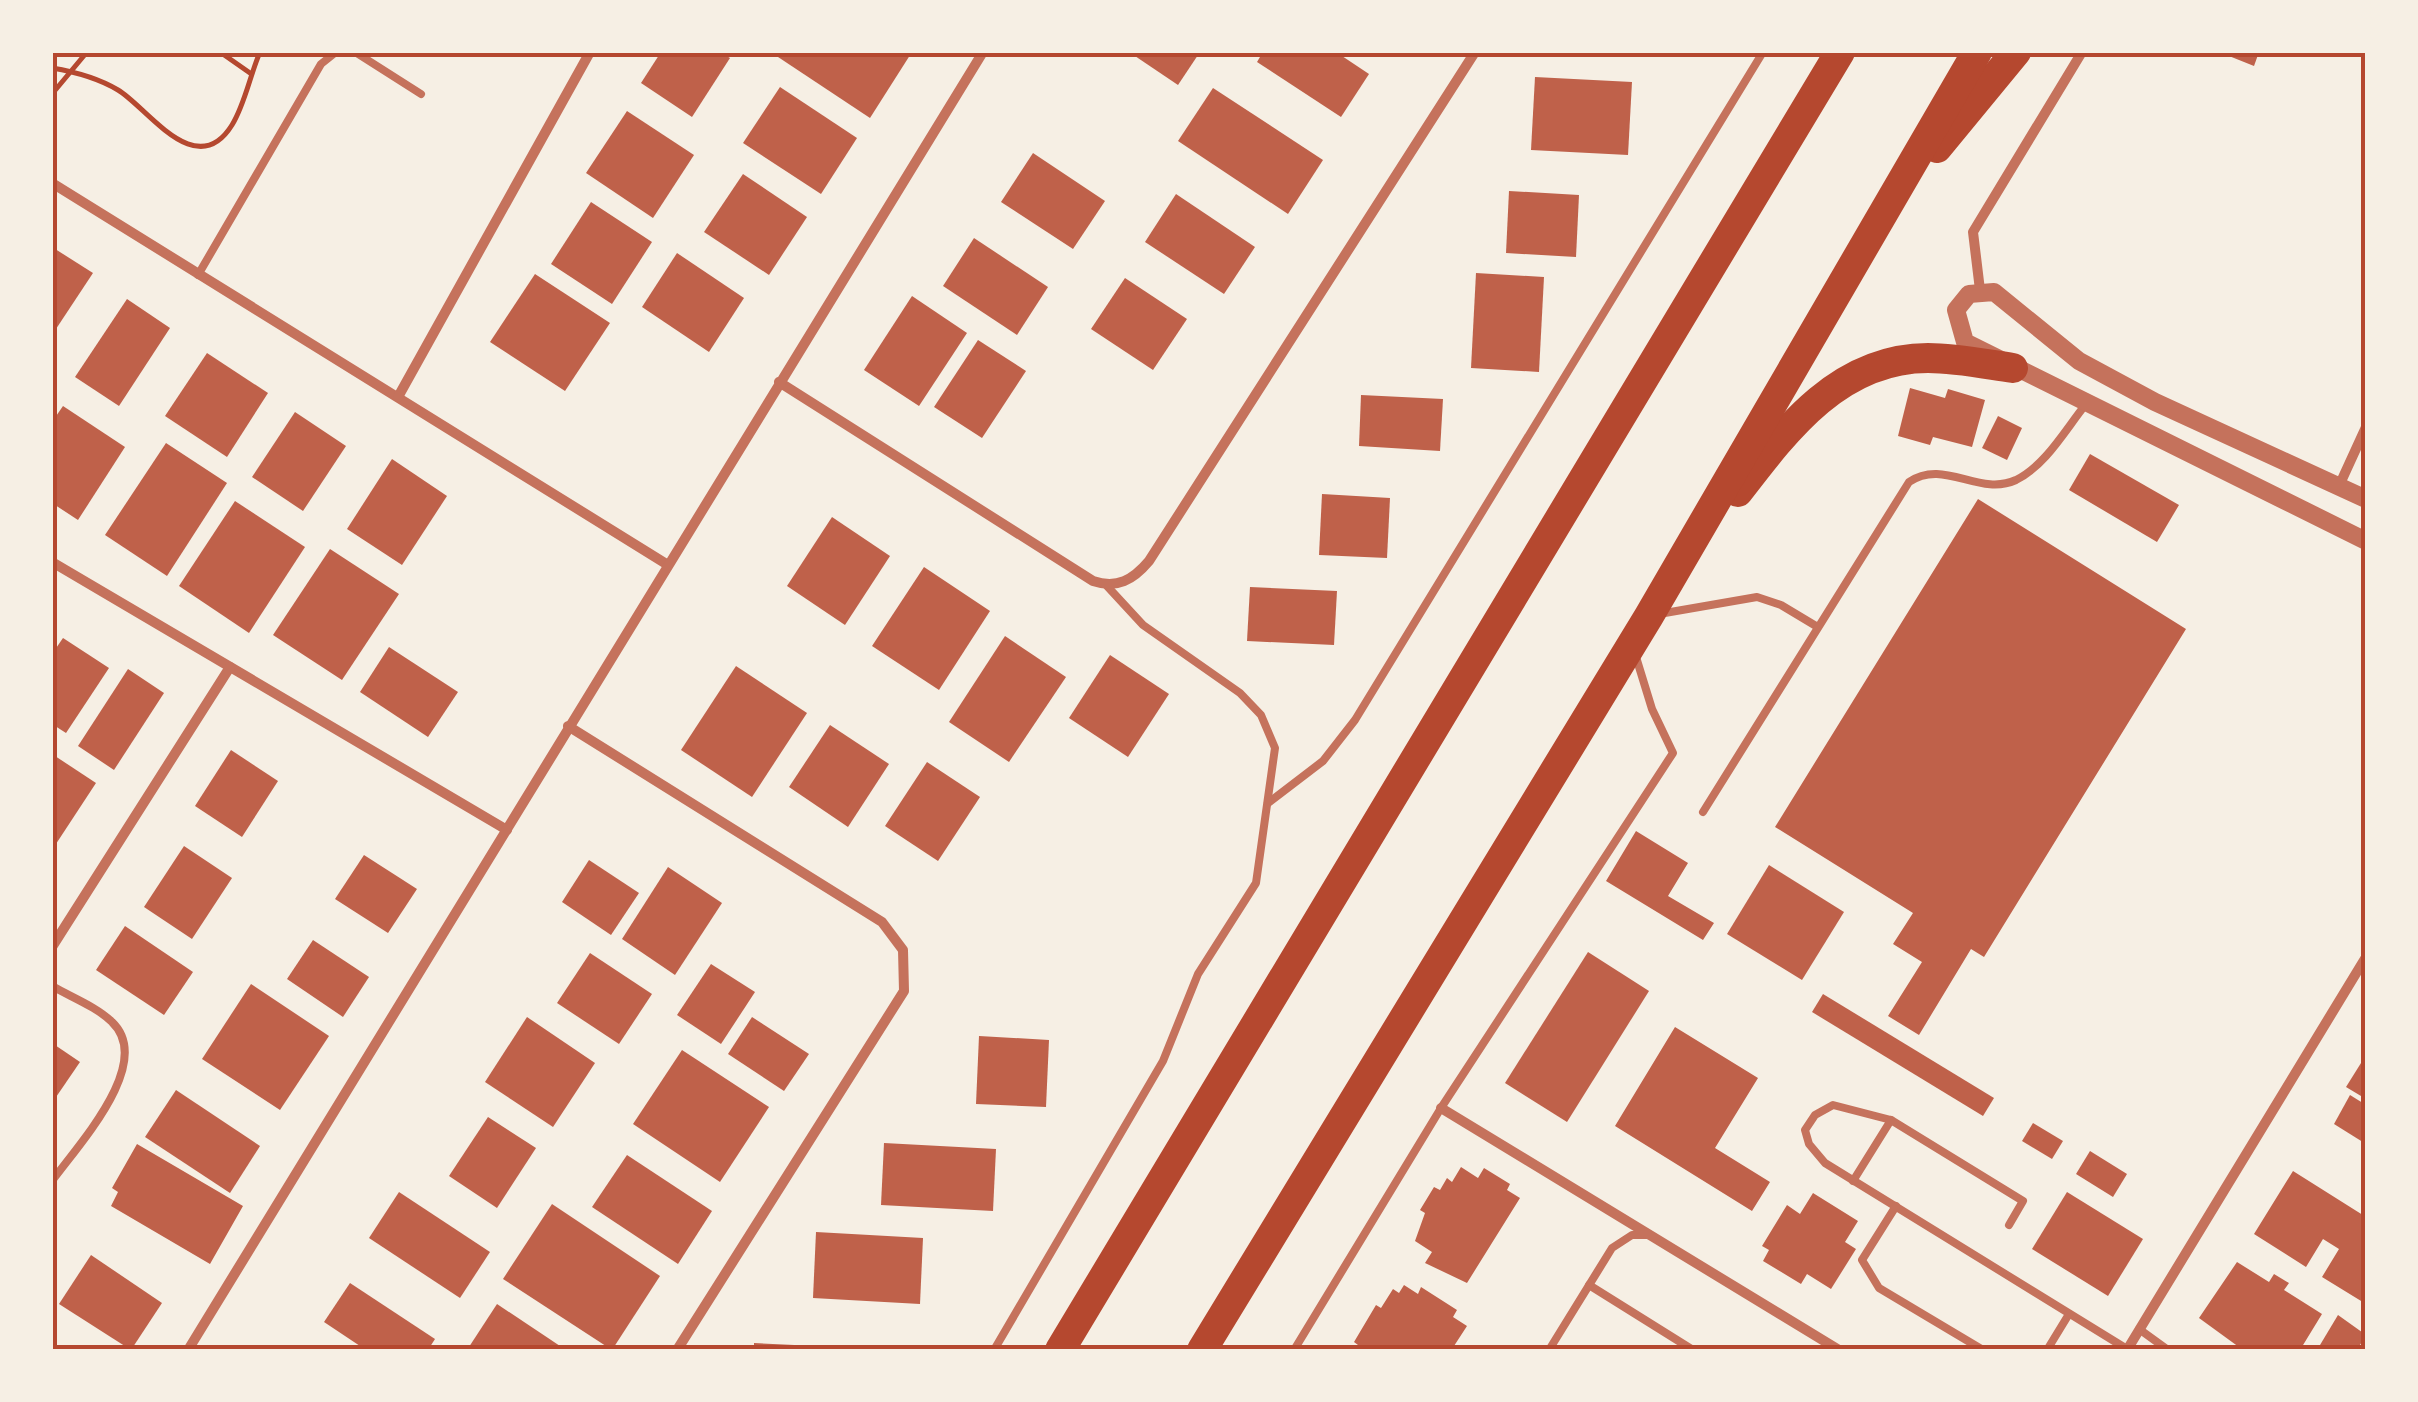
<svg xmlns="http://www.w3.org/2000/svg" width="2418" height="1402" font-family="'Fira Sans',sans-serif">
<rect width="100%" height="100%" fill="#f6efe4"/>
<g fill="#bf614a">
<path d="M661 52H720L730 58 692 117 641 83Z"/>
<path d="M777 52H912L870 118 775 55Z"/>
<path d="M1129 52H1200L1178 85Z"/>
<path d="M1263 52H1336L1369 74 1341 117 1257 62Z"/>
<path d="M2219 52H2259L2254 66Z"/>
<path d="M1535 77 1632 82 1628 155 1531 150Z"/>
<path d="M780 87 857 138 821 194 743 143Z"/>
<path d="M1213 88 1323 160 1288 214 1178 141Z"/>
<path d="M627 111 694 155 653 218 586 173Z"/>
<path d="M1033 153 1105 201 1073 249 1001 202Z"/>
<path d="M743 174 807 217 769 275 704 232Z"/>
<path d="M1509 191 1579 195 1576 257 1506 253Z"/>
<path d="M1176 194 1255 247 1224 294 1145 242Z"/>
<path d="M591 202 652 242 612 304 551 264Z"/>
<path d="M974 238 1048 287 1017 335 943 286Z"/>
<path d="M52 247 93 273 52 335Z"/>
<path d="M677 253 744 298 709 352 642 307Z"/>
<path d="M1476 273 1544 277 1539 372 1471 368Z"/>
<path d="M535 274 610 323 565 391 490 342Z"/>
<path d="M1125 278 1187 319 1153 370 1091 329Z"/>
<path d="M912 296 967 333 919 406 864 370Z"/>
<path d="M127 299 170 328 119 406 75 377Z"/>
<path d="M978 340 1026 371 982 438 934 407Z"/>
<path d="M207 353 268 393 227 457 165 416Z"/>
<path d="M1910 388 1945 398 1948 389 1985 400 1972 447 1933 437 1930 445 1898 436Z"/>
<path d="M1361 395 1443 399 1440 451 1359 446Z"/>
<path d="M63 406 125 447 78 520 52 503V422Z"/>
<path d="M295 412 346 446 303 511 252 477Z"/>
<path d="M1998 416 2022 428 2007 460 1982 448Z"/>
<path d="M166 443 227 483 167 576 105 535Z"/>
<path d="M2090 454 2179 505 2157 542 2069 490Z"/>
<path d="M392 459 447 496 402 565 347 529Z"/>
<path d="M1322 494 1390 498 1387 558 1319 555Z"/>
<path d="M1978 499 2186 629 1984 957 1971 949 1919 1035 1888 1016 1922 962 1893 944 1913 913 1775 827Z"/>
<path d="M235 501 305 547 249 633 179 586Z"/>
<path d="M832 517 890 556 845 625 787 586Z"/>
<path d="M330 549 399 594 342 680 273 635Z"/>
<path d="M924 567 990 611 939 690 872 646Z"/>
<path d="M1250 587 1337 591 1334 645 1247 641Z"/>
<path d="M1005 636 1066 677 1009 762 949 722Z"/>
<path d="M63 638 109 668 66 733 52 724V654Z"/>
<path d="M389 647 458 692 428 737 360 692Z"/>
<path d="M1110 655 1169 694 1128 757 1069 718Z"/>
<path d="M736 666 807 713 752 797 681 750Z"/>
<path d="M128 669 164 693 114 770 78 746Z"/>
<path d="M830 725 889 764 848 827 789 787Z"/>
<path d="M231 750 278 781 242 837 195 806Z"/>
<path d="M52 754 96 783 52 850Z"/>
<path d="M927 762 980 797 938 861 885 826Z"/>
<path d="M1636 831 1688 863 1668 896 1714 923 1703 940 1606 881Z"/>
<path d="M184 846 232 878 192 939 144 907Z"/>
<path d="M364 855 417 889 388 933 335 899Z"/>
<path d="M589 860 639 893 611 935 562 902Z"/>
<path d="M1769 865 1844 912 1802 980 1727 934Z"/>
<path d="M668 867 722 903 675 975 622 939Z"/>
<path d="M125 926 193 972 164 1015 96 970Z"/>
<path d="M313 940 369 977 343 1017 287 979Z"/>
<path d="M1588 952 1649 991 1567 1122 1505 1083Z"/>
<path d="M590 953 652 994 619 1044 557 1003Z"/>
<path d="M711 964 755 992 721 1044 677 1015Z"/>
<path d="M251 984 329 1036 280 1110 202 1059Z"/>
<path d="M1823 994 1994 1098 1983 1116 1812 1012Z"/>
<path d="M527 1017 595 1063 553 1127 485 1082Z"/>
<path d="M752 1017 809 1054 784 1091 728 1054Z"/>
<path d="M1675 1027 1758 1078 1715 1148 1770 1182 1752 1211 1615 1126Z"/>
<path d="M979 1036 1049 1040 1046 1107 976 1104Z"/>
<path d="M52 1043 80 1062 52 1103Z"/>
<path d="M682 1050 769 1107 720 1182 633 1124Z"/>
<path d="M2366 1055V1099L2346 1087Z"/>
<path d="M176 1090 260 1146 230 1193 145 1137Z"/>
<path d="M2350 1095 2366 1105V1144L2334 1124Z"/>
<path d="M488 1117 536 1148 497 1208 449 1176Z"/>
<path d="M2033 1123 2063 1141 2052 1159 2022 1141Z"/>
<path d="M884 1143 996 1149 993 1211 881 1205Z"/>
<path d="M137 1144 243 1206 210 1264 111 1206 118 1192 112 1188Z"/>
<path d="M2090 1151 2127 1174 2113 1197 2076 1174Z"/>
<path d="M627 1155 712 1211 678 1264 592 1207Z"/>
<path d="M1461 1167 1478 1178 1484 1168 1510 1184 1507 1190 1520 1198 1467 1283 1425 1263 1432 1252 1415 1241 1425 1213 1420 1210 1434 1187 1440 1190 1447 1178 1452 1182Z"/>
<path d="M2293 1171 2366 1217V1304L2322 1277 2339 1249 2323 1239 2306 1267 2254 1234Z"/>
<path d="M399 1192 490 1252 460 1298 369 1238Z"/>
<path d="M2067 1192 2143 1239 2108 1296 2032 1249Z"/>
<path d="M1813 1193 1858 1221 1845 1242 1856 1249 1831 1289 1807 1274 1801 1284 1763 1261 1769 1250 1762 1246 1787 1205 1800 1214Z"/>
<path d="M552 1204 660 1276 612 1350 503 1279Z"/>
<path d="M816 1232 923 1238 920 1304 813 1298Z"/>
<path d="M91 1255 162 1303 131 1350 59 1304Z"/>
<path d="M2237 1262 2269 1282 2274 1274 2289 1283 2284 1290 2322 1314 2300 1350H2243L2199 1318Z"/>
<path d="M350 1283 435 1339 428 1350H366L324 1322Z"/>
<path d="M1404 1285 1418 1294 1421 1287 1457 1310 1453 1317 1467 1326 1454 1346 1355 1350 1358 1345 1354 1342 1376 1305 1381 1308 1393 1289 1399 1293Z"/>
<path d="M497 1304 566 1350H467Z"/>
<path d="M2338 1315 2366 1335 2357 1350H2317Z"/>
<path d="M754 1343 816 1346V1350H754Z"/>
</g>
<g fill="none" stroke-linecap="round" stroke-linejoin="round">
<g stroke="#b5482f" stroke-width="5">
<path d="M220 52 250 73"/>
<path d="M52 68C76 72 98 78 118 90 147 107 196 183 232 125 245 104 250 75 260 52"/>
<path d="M52 94 87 52"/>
</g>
<g stroke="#c5725c" stroke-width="8">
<path d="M355 52 421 94"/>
<path d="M198 275 321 64 336 52"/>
<path d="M1659 614 1757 597 1781 605 1816 626"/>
<path d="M1268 803 1323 761 1355 720 1763 52"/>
<path d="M1703 812 1909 482C1944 458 1979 497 2016 480 2046 465 2065 430 2086 404"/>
<path d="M52 986C71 997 97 1007 112 1022 155 1063 78 1145 52 1181"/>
<path d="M1891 1120 1833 1105 1815 1115 1805 1130 1809 1144 1825 1163 2127 1349"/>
<path d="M1853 1181 1891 1120 2023 1201 2009 1225"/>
<path d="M1896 1206 1862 1260 1879 1288 1983 1350"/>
<path d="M1589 1285 1693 1350"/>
<path d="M2139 1329 2168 1350"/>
<path d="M994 1350 1163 1061 1198 974 1256 883 1275 748 1261 715 1240 693 1143 625 1107 586"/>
<path d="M1294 1350 1441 1108 1673 753 1652 709 1636 657"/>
<path d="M1549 1350 1612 1248 1632 1235H1650"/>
<path d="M2047 1350 2069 1314"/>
</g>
<g stroke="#c5725c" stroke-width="10">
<path d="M52 183 668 565"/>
<path d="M1980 290 1973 232 2082 52"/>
<path d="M779 382 1093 581C1117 589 1133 580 1149 561L1475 52"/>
<path d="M398 397 590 52"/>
<path d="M2339 486 2366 427"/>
<path d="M52 562 507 830"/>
<path d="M568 726 882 922 903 950 904 991 677 1350"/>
<path d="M52 947 230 667"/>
<path d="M1441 1108 1839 1350"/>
<path d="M188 1350 983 52"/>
<path d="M2127 1350 2366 957"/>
</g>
<path stroke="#c5725c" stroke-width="18" d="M2366 499 2155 402 2079 361 1994 292 1969 294 1956 310 1965 342 2366 541"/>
<g stroke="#b5482f" stroke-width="30">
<path d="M1937 148 2016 52"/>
<path d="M1738 492C1787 428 1840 358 1928 358 1956 358 1985 364 2013 368"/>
<path d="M1060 1350 1840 52"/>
<path d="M1202 1350 1649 616 1977 52"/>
</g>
</g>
<rect width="2418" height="1402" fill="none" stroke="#f6efe4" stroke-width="110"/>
<rect x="55" y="55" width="2308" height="1292" fill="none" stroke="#b5482f" stroke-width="4"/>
</svg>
